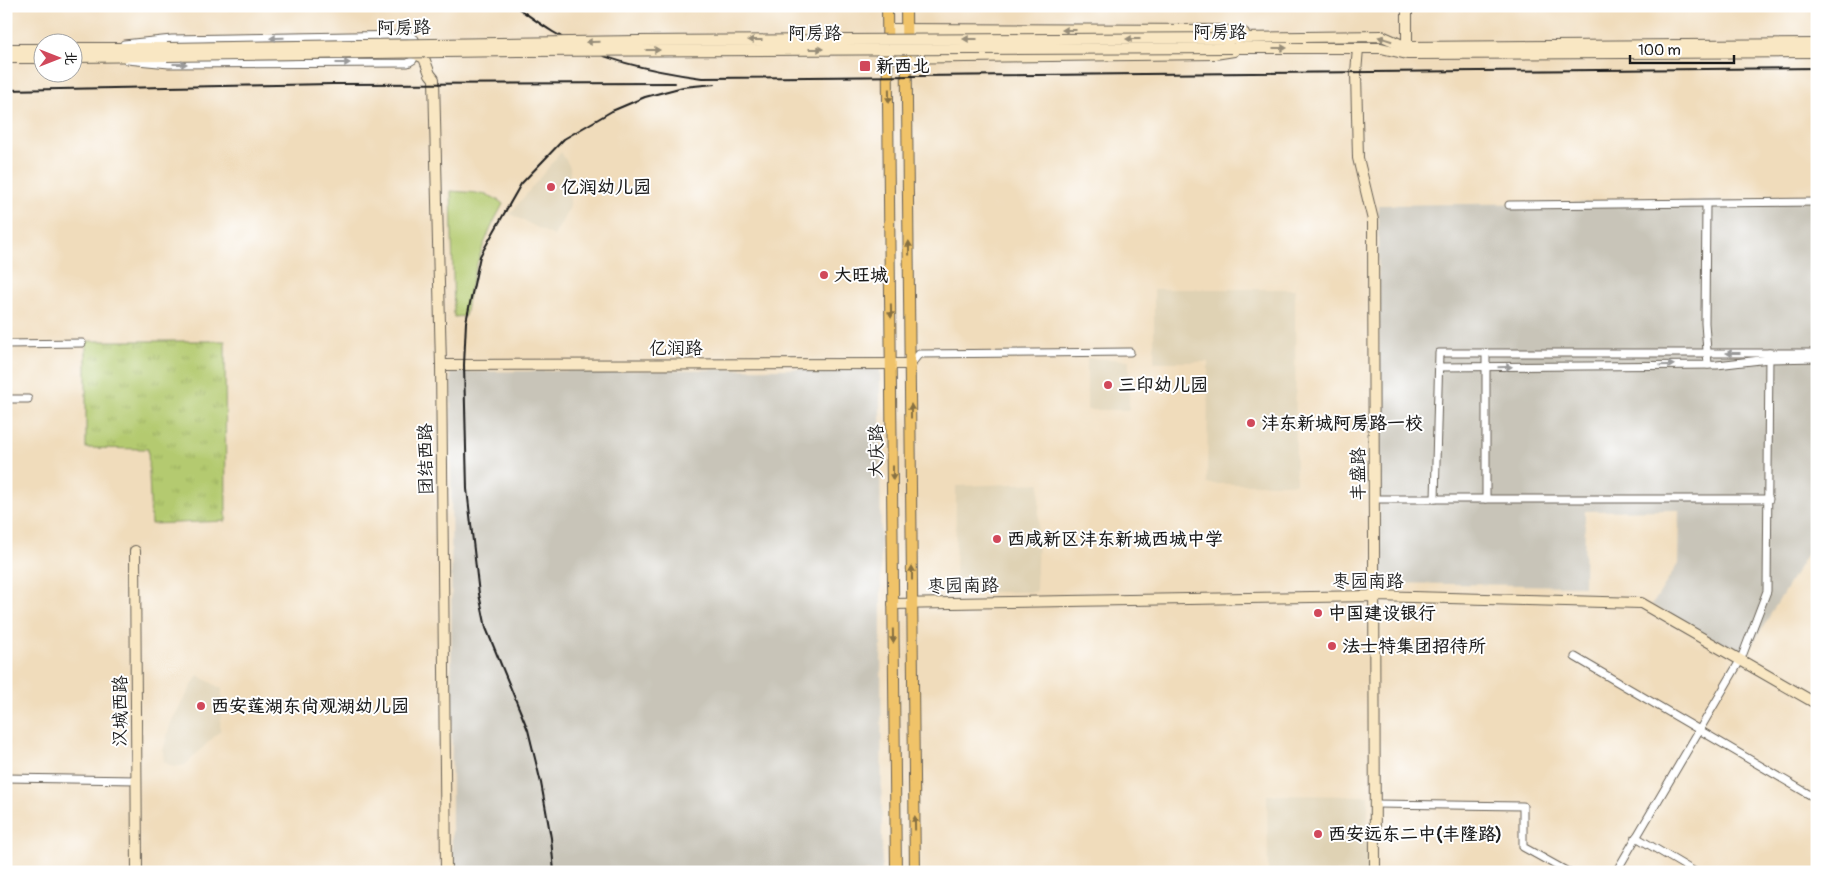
<svg xmlns="http://www.w3.org/2000/svg" width="1823" height="878" font-family="Pangolin,'LXGW WenKai TC',sans-serif">
<defs>
<pattern id="grass-tufts" width="24" height="20" patternUnits="userSpaceOnUse" patternTransform="scale(1.25)"><rect width="24" height="20" fill="#b4ca6f"/><path d="M3 7l-1-3M5 7V3M7 7l1-3M15 17l-1-3M17 17v-4M19 17l1-3" fill="none" stroke="#9aad60"/></pattern>
</defs>
<rect width="100%" height="100%" fill="#fff"/>
<filter id="ink" filterUnits="userSpaceOnUse"><feTurbulence type="fractalNoise" baseFrequency=".02" numOctaves="2"/><feDisplacementMap in="SourceGraphic" scale="10" xChannelSelector="R" yChannelSelector="G"/><feConvolveMatrix kernelMatrix="1 2 1 2 8 2 1 2 1" color-interpolation-filters="sRGB"/></filter>
<filter id="wash" filterUnits="userSpaceOnUse"><feTurbulence type="fractalNoise" baseFrequency=".0096" numOctaves="4" result="noise"/><feDisplacementMap in="SourceGraphic" scale="20" xChannelSelector="R" yChannelSelector="G"/><feGaussianBlur stdDeviation="1.12" result="paint"/><feColorMatrix in="noise" values="0 0 0 0 0 0 0 0 0 0 0 0 0 0 0 0 0 1.4 0 .05"/><feComposite in="paint" operator="in"/></filter>
<g filter="url(#wash)">
<rect width="100%" height="100%" fill="#f0dcbb"/>
<g fill="#dfd2b4">
<path d="M561 152 570 167V207L554 236 510 214Z"/>
<path d="M1154 289H1295L1296 484H1207L1208 362H1154Z"/>
<path d="M1087 358 1129 360V410H1087Z"/>
<path d="M1040 483 1036 592H955L956 486Z"/>
<path d="M198 675 222 689 220 731 185 765 174 767 164 762 163 751 171 722Z"/>
<path d="M1267 795 1368 796V872H1268Z"/>
</g>
<g fill="#c8c4b8">
<path d="M1817 200V537L1745 657 1652 605 1678 564 1679 510 1585 511 1584 586 1380 583 1378 205Z"/>
<path d="M880 368 882 872H452L451 372Z"/>
</g>
<path fill="url(#grass-tufts)" stroke="#687346" d="M86 341H225L226 521 151 524 148 449 86 448Z"/>
<path fill="#b4ca6f" stroke="#687346" d="M451 191C469 193 489 191 503 204 483 240 471 276 465 316L454 317Z"/>
</g>
<g filter="url(#ink)">
<g fill="none" stroke-linecap="round" stroke-linejoin="round">
<defs>
<g id="street">
<path d="M124 44 172 39 409 35 415 39 418 49 413 60 408 63 169 64 127 60"/>
<path d="M1706 204 1705 323 1708 365"/>
<path d="M1509 205 1817 202"/>
<path d="M6 344 82 343"/>
<path d="M1486 353V499"/>
<path d="M911 364 919 354 1130 352"/>
<path d="M1439 367 1717 365 1769 359 1817 358"/>
<path d="M6 399H28"/>
<path d="M1375 499H1769"/>
<path d="M1435 499 1439 353H1817"/>
<path d="M1575 657 1817 799"/>
<path d="M6 778 136 780"/>
<path d="M1375 804 1523 806V847L1568 872"/>
<path d="M1636 837 1695 872"/>
<path d="M1616 872 1741 659 1767 591 1769 353"/>
</g>
<g id="secondary">
<path d="M1407 6V53"/>
<path d="M888 29 1219 30 1244 33"/>
<path d="M1234 38 1382 36 1407 47 1817 44"/>
<path d="M72 48H167"/>
<path d="M1232 48H1381L1407 54 1817 52"/>
<path d="M1358 48 1356 73 1358 158 1373 220 1375 872"/>
<path d="M6 49H42"/>
<path d="M415 54 424 58 430 74 434 79 441 365 446 872"/>
<path d="M72 57 167 56"/>
<path d="M6 58H42"/>
<path d="M888 58 1215 54 1234 51"/>
<path d="M441 365 911 364"/>
<path d="M135 551 137 872"/>
<path d="M893 604 1375 596 1641 603 1817 704"/>
</g>
<g id="primary">
<path d="M887 6 896 872"/>
<path d="M906 6 915 872"/>
</g>
</defs>
<use href="#street" stroke="#665f54" stroke-width="9"/>
<use href="#secondary" stroke="#665f54" stroke-width="12"/>
<use href="#primary" stroke="#665f54" stroke-width="12"/>
<use href="#street" stroke="#fff" stroke-width="7"/>
<use href="#secondary" stroke="#f9e7c3" stroke-width="10"/>
<use href="#primary" stroke="#f0c369" stroke-width="10"/>
<g stroke="#1c1c1c" stroke-width="2">
<path d="M515 6C528 15 540 24 553 32 598 60 651 71 702 78L1817 68"/>
<path d="M6 90 333 84 675 83"/>
<path d="M554 872 551 838 541 783 528 730 486 628 479 594 467 489 464 365 466 322 480 256 521 184 564 139 612 111 645 97 683 87 715 84"/>
</g>
<defs>
<g id="secondary-bridge">
<path d="M167 48 637 41 1234 38"/>
<path d="M167 56 518 51 1232 48"/>
</g>
</defs>
<use href="#secondary-bridge" stroke="#665f54" stroke-width="12" stroke-linecap="butt"/>
<use href="#secondary-bridge" stroke="#f9e7c3" stroke-width="10"/>
</g>
<defs><path id="oneway-solid" d="M-6-.8H1V-3.2L6.5 0L1 3.2V.8H-6Z" transform="scale(1.25)"/></defs>
<g fill="#968c78">
<use href="#oneway-solid" transform="translate(1069 30) rotate(-180)"/>
<use href="#oneway-solid" transform="translate(970 39) rotate(180)"/>
<use href="#oneway-solid" transform="translate(1133 39) rotate(180)"/>
<use href="#oneway-solid" transform="translate(1385 39) rotate(-163)"/>
<use href="#oneway-solid" transform="translate(755 40) rotate(180)"/>
<use href="#oneway-solid" transform="translate(593 42) rotate(179)"/>
<use href="#oneway-solid" transform="translate(1280 48)"/>
<use href="#oneway-solid" transform="translate(816 49)"/>
<use href="#oneway-solid" transform="translate(653 50)"/>
</g>
<g fill="#999">
<use href="#oneway-solid" transform="translate(277 38) rotate(179)"/>
<use href="#oneway-solid" transform="translate(343 63)"/>
<use href="#oneway-solid" transform="translate(180 64)"/>
<use href="#oneway-solid" transform="translate(1733 353) rotate(180)"/>
<use href="#oneway-solid" transform="translate(1667 365) rotate(-1)"/>
<use href="#oneway-solid" transform="translate(1505 367) rotate(-1)"/>
</g>
<g fill="#867042">
<use href="#oneway-solid" transform="translate(889 96) rotate(89)"/>
<use href="#oneway-solid" transform="translate(909 248) rotate(-91)"/>
<use href="#oneway-solid" transform="translate(891 311) rotate(89)"/>
<use href="#oneway-solid" transform="translate(911 411) rotate(-90)"/>
<use href="#oneway-solid" transform="translate(893 473) rotate(90)"/>
<use href="#oneway-solid" transform="translate(912 573) rotate(-90)"/>
<use href="#oneway-solid" transform="translate(893 636) rotate(89)"/>
<use href="#oneway-solid" transform="translate(915 823) rotate(-91)"/>
</g>
</g>
<g fill="#d1495b" stroke="#fff" stroke-width="2">
<rect x="859" y="60" width="12" height="12" rx="2.5"/>
<circle cx="551" cy="187" r="5"/>
<circle cx="824" cy="275" r="5"/>
<circle cx="1108" cy="385" r="5"/>
<circle cx="1251" cy="423" r="5"/>
<circle cx="997" cy="539" r="5"/>
<circle cx="1318" cy="613" r="5"/>
<circle cx="1332" cy="646" r="5"/>
<circle cx="201" cy="706" r="5"/>
<circle cx="1318" cy="834" r="5"/>
</g>
<g text-anchor="middle" dominant-baseline="central" stroke-width="4" stroke-linejoin="round" paint-order="stroke">
<g font-size="18" fill="#1c1c1c" stroke="#fff">
<text transform="translate(404 28) rotate(-1)">阿房路</text>
<text x="1220" y="32">阿房路</text>
<text x="815" y="33">阿房路</text>
<text x="676" y="348">亿润路</text>
<text transform="translate(876 451) rotate(-90)">大庆路</text>
<text transform="translate(426 459) rotate(-91)">团结西路</text>
<text transform="translate(1358 474) rotate(-90)">丰盛路</text>
<text x="1368" y="581">枣园南路</text>
<text transform="translate(963 586) rotate(-1)">枣园南路</text>
<text transform="translate(120 711) rotate(-90)">汉城西路</text>
</g>
<g font-size="18" font-weight="bold" fill="#1c1c1c" stroke="#fff" text-anchor="start">
<text x="876" y="66">新西北</text>
<text x="561" y="187">亿润幼儿园</text>
<text x="834" y="275">大旺城</text>
<text x="1118" y="385">三印幼儿园</text>
<text x="1261" y="423">沣东新城阿房路一校</text>
<text x="1007" y="539">西咸新区沣东新城西城中学</text>
<text x="1328" y="613">中国建设银行</text>
<text x="1342" y="646">法士特集团招待所</text>
<text x="211" y="706">西安莲湖东尚观湖幼儿园</text>
<text x="1328" y="834">西安远东二中(丰隆路)</text>
</g>
</g>
<rect width="1823" height="878" fill="none" stroke="#fff" stroke-width="25"/>
<g transform="translate(58 58) rotate(90)"><circle r="24" fill="#ffffff" stroke="#a4a4a4"/>
<path d="M0-4L9 19L0 12L-9 19Z" fill="#d1495b"/>
<text y="-8" font-size="14" font-weight="bold" text-anchor="middle" fill="#1c1c1c">北</text>
</g>
<path d="M1630 55v8h104v-8" fill="none" stroke="#1c1c1c" stroke-width="2.5"/>
<text x="1638" y="55" font-size="15" fill="#1c1c1c" stroke="#ffffff" stroke-width="4" paint-order="stroke">100 m</text>
</svg>
